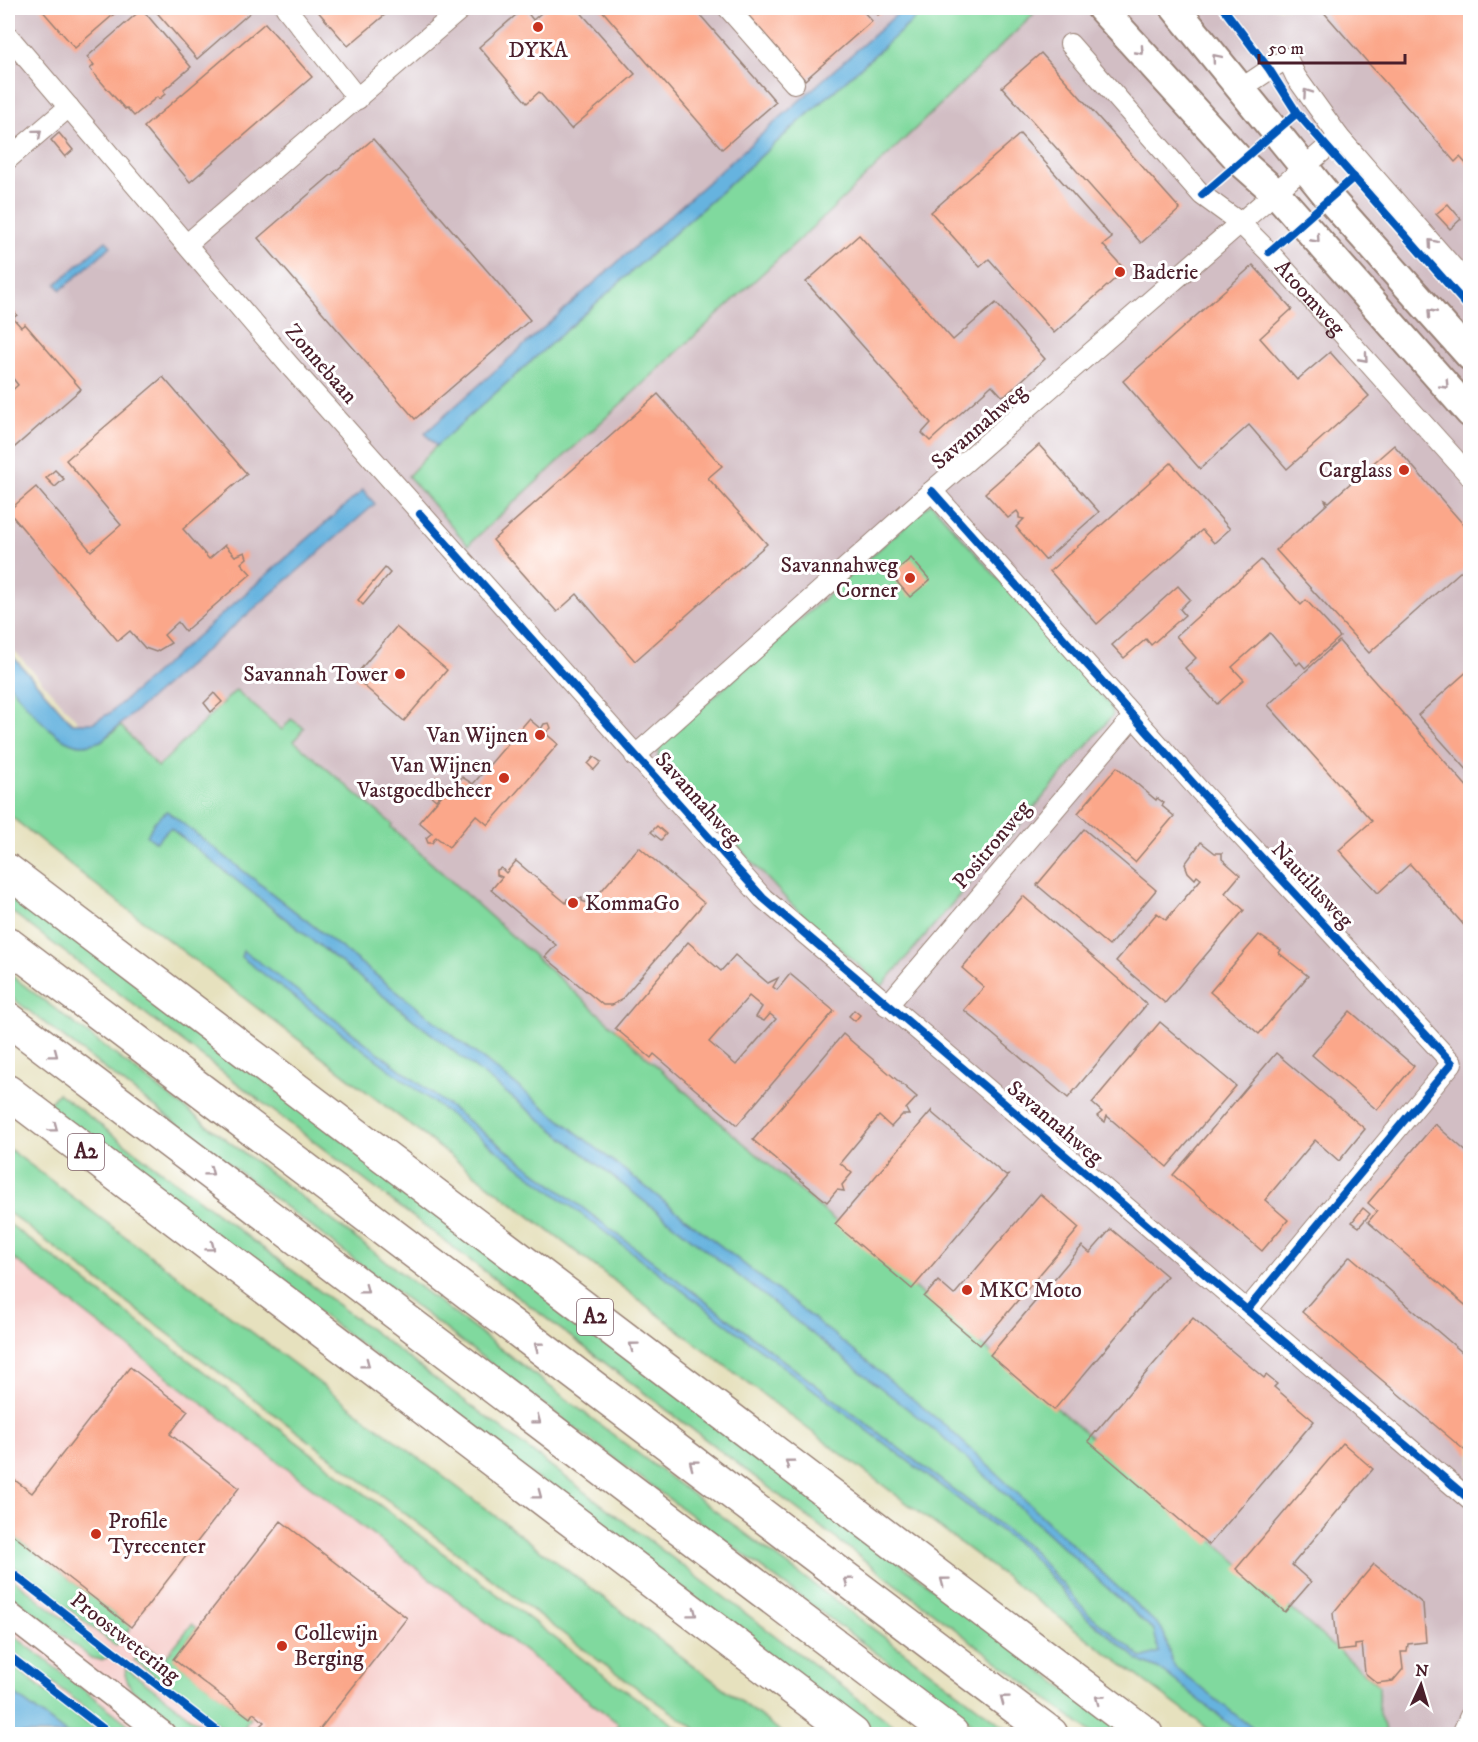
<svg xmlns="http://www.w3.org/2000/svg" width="1478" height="1742" font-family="'IM FELL DW Pica',serif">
<rect width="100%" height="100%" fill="#fff"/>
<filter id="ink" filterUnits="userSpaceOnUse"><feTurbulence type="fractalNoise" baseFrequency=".0167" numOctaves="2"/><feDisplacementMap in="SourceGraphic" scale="12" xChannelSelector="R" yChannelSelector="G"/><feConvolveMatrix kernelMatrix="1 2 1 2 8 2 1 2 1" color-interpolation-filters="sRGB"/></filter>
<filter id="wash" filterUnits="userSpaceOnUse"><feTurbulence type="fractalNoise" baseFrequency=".008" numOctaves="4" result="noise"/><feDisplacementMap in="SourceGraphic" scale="24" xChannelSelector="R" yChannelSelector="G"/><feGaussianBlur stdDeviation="1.35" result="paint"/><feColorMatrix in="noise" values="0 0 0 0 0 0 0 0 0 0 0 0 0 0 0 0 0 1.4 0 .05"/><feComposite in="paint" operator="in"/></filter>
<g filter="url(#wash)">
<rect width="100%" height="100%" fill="#e6e1be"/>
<path fill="#f7d0ce" d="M8 1223 597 1670 687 1734H8Z"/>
<path fill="#d2bec4" d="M8 8H1470V1734H1361L118 766 8 644Z"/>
<g fill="#80d99e" stroke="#657c64" stroke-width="1.5">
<path d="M927 8H1030L1033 15 829 212 468 545 408 476 436 446Z"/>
<path d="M931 503 1110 705 1113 715 882 986 792 905 657 760 661 744Z"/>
<path d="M8 683 41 720 101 741 121 726 158 767 236 690 282 730 291 719 304 728 294 741 392 824 391 827 728 1130 1209 1537 1379 1686V1714L1387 1734H1215L808 1429 87 878 8 814Z"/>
<path d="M8 886 1125 1734H1093L8 909Z"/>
<path d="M8 973 624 1443 1014 1734H985L614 1458 8 995Z"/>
<path d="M58 1093 905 1734H873L47 1106Z"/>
<path d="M8 1148 784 1734H703L602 1663 8 1212Z"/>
<path d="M8 1223 597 1670 687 1734H618L614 1731 619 1724 8 1254Z"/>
<path d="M8 1531 131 1627 116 1646 8 1562Z"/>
<path d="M8 1575 111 1656 101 1660 91 1658 8 1593Z"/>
<path d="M192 1624 197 1628 174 1659 250 1718 245 1726 256 1734H230L134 1660 145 1646 164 1659Z"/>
<path d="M8 1631 141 1734H119L8 1648Z"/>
<path d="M8 1662 101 1734H67L8 1689Z"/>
<path d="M126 1668 212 1734H190L131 1689 125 1675Z"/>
</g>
<g fill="#66b3df" stroke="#586985" stroke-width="1.5">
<path d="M904 8H927L436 446 425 433Z"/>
<path d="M106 241 111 246 61 290 56 284Z"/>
<path d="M363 490 375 504 101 741C95 743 88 745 82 745 54 744 25 702 8 683V651L72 723H92L110 713Z"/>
<path d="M167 811 833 1334 947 1427 1161 1628C1170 1641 1166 1656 1176 1668L1260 1734H1242L1164 1672 1140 1661 1085 1616 1027 1551 241 957 243 951 254 958 1030 1548 1088 1613 1142 1658 1159 1652 1154 1631 942 1436 170 828 156 842 147 836 154 822Z"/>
<path d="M8 1689 67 1734H8Z"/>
</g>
<g id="blocks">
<g fill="#fba78a" fill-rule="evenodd">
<path d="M40 8H121L75 48Z"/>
<path d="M153 8H252L254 9 197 59Z"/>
<path d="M315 8H393L348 46Z"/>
<path d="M524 8 533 20 547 8H577L635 74 571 129 539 92 527 103 479 47Z"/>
<path d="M600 8H694L776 102 722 149Z"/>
<path d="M742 8H860L872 21 805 80Z"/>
<path d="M872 8H887L878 15Z"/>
<path d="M1320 8H1470V168L1460 157 1455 162Z"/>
<path d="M142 9 191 67 163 91 165 94 159 99 157 97 134 116 127 108 125 109 90 69 94 65 87 57Z"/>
<path d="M265 23 312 77 190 182 144 127Z"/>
<path d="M1041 53 1180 209 1141 243 1002 87Z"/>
<path d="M8 103 15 111 8 118Z"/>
<path d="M59 133 73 150 65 157 51 140Z"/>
<path d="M1020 134 1112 238 1103 245 1125 270 1054 333 989 259 980 267 931 212Z"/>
<path d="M373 139 530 320 415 419 258 238Z"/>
<path d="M1448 204 1461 219 1450 229 1436 214Z"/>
<path d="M859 235 953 340 996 303 1045 359 1007 394 1002 396 992 385 930 441 922 433 931 423 806 282Z"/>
<path d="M1253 265 1292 309 1260 338 1297 380 1330 352 1369 396 1287 469 1249 425 1200 469 1123 381Z"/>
<path d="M8 304 17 315 13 318 21 327 25 324 81 389 8 453V394L18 385 8 372Z"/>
<path d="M163 377 247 474 183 529 209 559 225 545 235 556 245 552 247 558 241 563 251 574 185 631 178 622 164 635 171 643 156 652 145 648 130 631 118 641 8 511 36 487 91 551 121 525 66 460Z"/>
<path d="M658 394 722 466 708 478 767 544 635 661 577 594 557 612 493 540Z"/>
<path d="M1039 445 1099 512 1045 560 1016 527 1024 519 1019 518V514L1017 511 1008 518 985 493Z"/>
<path d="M1394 445 1470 532V563L1369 653 1276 550 1327 504 1325 500 1329 502Z"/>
<path d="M1171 463 1230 529 1214 543 1202 530 1097 624 1050 571Z"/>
<path d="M55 470 64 479 55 487 46 478Z"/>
<path d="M911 558 930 580 910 597 891 575Z"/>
<path d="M1261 560 1301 605 1306 600 1340 637 1305 668 1300 662 1297 665 1270 633 1232 667 1244 680 1217 704 1185 668 1196 658 1176 636Z"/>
<path d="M385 568 390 573 363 605 358 600Z"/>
<path d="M1178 586 1190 599 1180 609 1185 615 1151 645 1146 639 1124 658 1112 645Z"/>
<path d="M396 627 447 670 404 721 354 677Z"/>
<path d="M1339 641 1470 790V932L1410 864 1378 893 1363 877 1339 850 1372 821 1268 705Z"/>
<path d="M1470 669V773L1418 715Z"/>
<path d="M214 693 222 702 211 712 204 703Z"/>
<path d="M529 719 541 729 544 724 549 723 551 728 545 733 558 744 488 825 476 815 449 847 436 837 432 843H428L426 838 432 833 419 822 448 788 453 793 460 785 458 781 462 777 473 784Z"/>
<path d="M594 757 601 762 594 770 588 764Z"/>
<path d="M1117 767 1156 800 1157 798 1164 803 1162 806 1174 816 1135 862 1078 813Z"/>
<path d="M436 777 447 787 436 800 425 791Z"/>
<path d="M657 826 666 834 661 840 651 832Z"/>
<path d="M1084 829 1156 890 1109 946 1037 885Z"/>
<path d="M1201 842 1215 853H1222V859L1240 875 1225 893 1244 910 1165 1003 1116 961 1157 913 1166 920 1201 879 1197 876 1195 879 1188 872 1185 864Z"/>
<path d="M639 847 704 903 621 1000 612 1005H603L545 957 556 945 491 890 502 877 497 875V870L501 868 506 873 516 861 566 903 567 899 582 898V901L590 904Z"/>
<path d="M1023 896 1147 1004 1068 1098 964 1010 984 987 962 968Z"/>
<path d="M1259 935 1281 950 1279 953 1308 976 1259 1034 1210 992Z"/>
<path d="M688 942 721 971 735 955 768 983 778 978 773 987 777 990 790 974 834 1011 737 1125 654 1054 651 1058 615 1028ZM749 996 762 1007 756 1017 764 1021 770 1014 776 1019 736 1065 709 1042Z"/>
<path d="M854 1010 860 1015 855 1021 849 1016Z"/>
<path d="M1350 1011 1414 1066 1377 1110 1312 1055Z"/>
<path d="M1160 1022 1236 1086 1167 1167 1107 1116 1105 1122 1097 1116 1102 1112 1092 1103Z"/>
<path d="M843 1034 917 1097 906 1109 909 1115H902L891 1127 879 1116 840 1163 852 1173 842 1185 844 1191 837 1190 827 1202 753 1140Z"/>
<path d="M1276 1053 1365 1129 1339 1161 1315 1140 1265 1200 1288 1220 1262 1251 1173 1175Z"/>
<path d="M932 1110V1113L1006 1176 1009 1175 912 1289 835 1224Z"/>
<path d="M1435 1124 1470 1155V1309L1368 1222 1377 1211 1368 1203Z"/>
<path d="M1040 1194 1079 1228 980 1345 924 1297 938 1281 954 1295Z"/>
<path d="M1363 1208 1370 1214 1359 1227 1352 1222Z"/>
<path d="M1111 1229 1167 1276 1054 1410 990 1355 1082 1246 1090 1253Z"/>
<path d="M1350 1256 1470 1359V1455L1302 1312Z"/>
<path d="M1193 1318 1264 1378 1266 1375 1277 1384 1274 1387 1314 1421 1209 1545 1088 1441Z"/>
<path d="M130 1367 188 1411 170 1434 239 1488 131 1627 8 1531V1475L32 1493Z"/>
<path d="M1343 1443 1373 1469 1292 1565 1311 1582 1285 1612 1236 1569Z"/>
<path d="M281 1521 407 1618 316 1734H271L260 1726 264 1722 256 1715 253 1713 250 1718 173 1659Z"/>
<path d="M1374 1564 1423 1604 1426 1642 1408 1644 1407 1652H1401L1403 1669 1393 1681 1377 1683 1365 1673 1362 1644 1355 1645V1649L1337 1651 1333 1613Z"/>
</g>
</g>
</g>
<g filter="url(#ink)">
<use href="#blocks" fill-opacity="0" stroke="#988074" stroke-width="1.5"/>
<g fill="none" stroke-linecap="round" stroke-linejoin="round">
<defs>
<g id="minor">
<path d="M286 8 358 99"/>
<path d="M728 8 794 83"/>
<path d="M8 36 289 365 763 898 1470 1500"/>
<path id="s1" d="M1070 44 1202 195 1239 222 1269 252 1470 476"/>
<path d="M1242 88 1287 58 1296 77 1339 137 1470 287"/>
<path d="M8 159 69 107"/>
<path d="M187 244 462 8"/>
<path d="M932 491 1200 791 1452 1063 1247 1310"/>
<path d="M635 756 932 491 1339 137"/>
<path d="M887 1006 1134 716"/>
<path d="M1462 1734 1470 1716"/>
</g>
<path id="tertiary" d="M8 1614 163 1734"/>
<g id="secondary">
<path d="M1101 8 1241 162 1276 193 1470 413"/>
<path d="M1175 8 1330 199 1470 356"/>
</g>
<g id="motorway">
<path d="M8 871 1146 1734"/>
<path d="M8 944 1051 1734"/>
<path d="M8 1019 952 1734"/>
<path d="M8 1092 853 1734"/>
</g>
</defs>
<use href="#minor" stroke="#988074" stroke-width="22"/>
<use href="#tertiary" stroke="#988074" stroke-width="27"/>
<use href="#secondary" stroke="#988074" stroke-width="32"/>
<use href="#motorway" stroke="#988074" stroke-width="36"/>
<use href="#minor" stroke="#fff" stroke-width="20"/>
<use href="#tertiary" stroke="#fff" stroke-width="24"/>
<use href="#secondary" stroke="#fff" stroke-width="28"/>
<use href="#motorway" stroke="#fff" stroke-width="33"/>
<defs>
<g id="cycleway">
<path d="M1223 8 1269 69 1297 113 1470 309"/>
<path d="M1202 195 1297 113"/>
<path d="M1269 252 1354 177"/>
<path d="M932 491 1200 791 1452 1063 1247 1310"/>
<path d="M420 514 763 898 1470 1500"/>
<path d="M8 1570 221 1734"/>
<path d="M8 1655 110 1734"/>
</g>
</defs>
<use href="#cycleway" stroke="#fff" stroke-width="11"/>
<use href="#cycleway" stroke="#0057b8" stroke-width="8"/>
</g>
<defs><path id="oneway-chevron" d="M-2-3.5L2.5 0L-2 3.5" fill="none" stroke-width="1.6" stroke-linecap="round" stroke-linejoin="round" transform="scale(1.5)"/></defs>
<g stroke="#ae9aa0">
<use href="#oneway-chevron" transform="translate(1140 51) rotate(48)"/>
<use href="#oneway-chevron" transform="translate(1216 58) rotate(-130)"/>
<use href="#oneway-chevron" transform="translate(1307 93) rotate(-125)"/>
<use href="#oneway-chevron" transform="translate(38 133) rotate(-40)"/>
<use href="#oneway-chevron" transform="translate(1316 239) rotate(48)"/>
<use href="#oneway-chevron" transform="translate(1432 243) rotate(-131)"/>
<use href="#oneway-chevron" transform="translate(1431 313) rotate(-132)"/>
<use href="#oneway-chevron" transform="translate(1364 358) rotate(48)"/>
<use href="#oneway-chevron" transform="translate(1445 385) rotate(46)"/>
<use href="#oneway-chevron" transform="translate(54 1054) rotate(37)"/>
<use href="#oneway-chevron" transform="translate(54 1128) rotate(37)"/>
<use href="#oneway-chevron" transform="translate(210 1172) rotate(37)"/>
<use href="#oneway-chevron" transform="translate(211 1247) rotate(37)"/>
<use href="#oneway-chevron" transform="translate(365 1290) rotate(37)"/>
<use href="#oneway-chevron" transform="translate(538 1346) rotate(-143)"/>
<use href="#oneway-chevron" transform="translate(633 1346) rotate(-143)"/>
<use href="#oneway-chevron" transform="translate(366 1364) rotate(37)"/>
<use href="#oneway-chevron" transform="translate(537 1420) rotate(37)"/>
<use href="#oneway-chevron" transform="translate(789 1463) rotate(-143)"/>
<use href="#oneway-chevron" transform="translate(693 1464) rotate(-143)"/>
<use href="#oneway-chevron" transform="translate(538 1495) rotate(37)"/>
<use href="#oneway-chevron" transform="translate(848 1581) rotate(-143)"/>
<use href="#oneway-chevron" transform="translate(944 1581) rotate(-143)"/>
<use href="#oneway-chevron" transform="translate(693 1613) rotate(37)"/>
<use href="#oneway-chevron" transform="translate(1004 1699) rotate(-143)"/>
<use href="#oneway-chevron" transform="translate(1099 1699) rotate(-143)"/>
</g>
</g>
<g fill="#c8321e" stroke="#fff" stroke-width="2">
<circle cx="538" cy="27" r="6"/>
<circle cx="1120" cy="272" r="6"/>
<circle cx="1404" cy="470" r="6"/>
<circle cx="910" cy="578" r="6"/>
<circle cx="400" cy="674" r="6"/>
<circle cx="540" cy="735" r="6"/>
<circle cx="504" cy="778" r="6"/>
<circle cx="573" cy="903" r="6"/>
<circle cx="967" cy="1290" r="6"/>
<circle cx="96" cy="1534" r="6"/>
<circle cx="282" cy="1646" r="6"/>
</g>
<g text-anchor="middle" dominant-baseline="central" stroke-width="6" stroke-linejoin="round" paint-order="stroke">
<g fill="#fff" stroke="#80626b" stroke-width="1.5">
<rect x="68" y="1134" width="36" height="36" rx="4.5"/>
<rect x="577" y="1299" width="36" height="36" rx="4.5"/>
</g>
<g font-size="21" font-weight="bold" fill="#4a1f2b">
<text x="86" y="1152">A2</text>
<text x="595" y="1317">A2</text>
</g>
<g font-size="22" fill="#4a1f2b" stroke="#fff" text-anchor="start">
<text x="538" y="50" text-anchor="middle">DYKA</text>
<text x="1132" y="272">Baderie</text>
<text x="1392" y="470" text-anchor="end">Carglass</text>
<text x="898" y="565" text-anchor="end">Savannahweg<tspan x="898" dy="25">Corner</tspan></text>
<text x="388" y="674" text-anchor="end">Savannah Tower</text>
<text x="528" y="735" text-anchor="end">Van Wijnen</text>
<text x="492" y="765" text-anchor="end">Van Wijnen<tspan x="492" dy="25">Vastgoedbeheer</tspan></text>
<text x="585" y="903">KommaGo</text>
<text x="979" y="1290">MKC Moto</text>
<text x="108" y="1521">Profile<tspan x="108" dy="25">Tyrecenter</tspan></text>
<text x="294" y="1633">Collewijn<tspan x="294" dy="25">Berging</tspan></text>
</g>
<g font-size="22" fill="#4a1f2b" stroke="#fff">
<text stroke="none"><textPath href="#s1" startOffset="350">Atoomweg</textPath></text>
<text transform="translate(321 364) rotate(49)">Zonnebaan</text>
<text transform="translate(979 427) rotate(-41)">Savannahweg</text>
<text transform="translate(698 799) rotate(48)">Savannahweg</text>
<text transform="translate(992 845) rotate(-50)">Positronweg</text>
<text transform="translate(1312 885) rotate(47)">Nautilusweg</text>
<text transform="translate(1055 1123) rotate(40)">Savannahweg</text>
<text transform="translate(125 1638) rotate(38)">Proostwetering</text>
</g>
</g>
<rect width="1478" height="1742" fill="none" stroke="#fff" stroke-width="30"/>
<g transform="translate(1421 1685) rotate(4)" stroke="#ffffff" stroke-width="4.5" paint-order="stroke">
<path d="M0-4.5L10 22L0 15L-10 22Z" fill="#4a1f2b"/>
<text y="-9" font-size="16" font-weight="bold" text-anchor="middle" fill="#4a1f2b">N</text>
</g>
<path d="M1259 54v9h146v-9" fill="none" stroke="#4a1f2b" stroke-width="3"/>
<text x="1268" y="54" font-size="18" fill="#4a1f2b" stroke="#ffffff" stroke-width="4.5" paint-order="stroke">50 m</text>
</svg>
